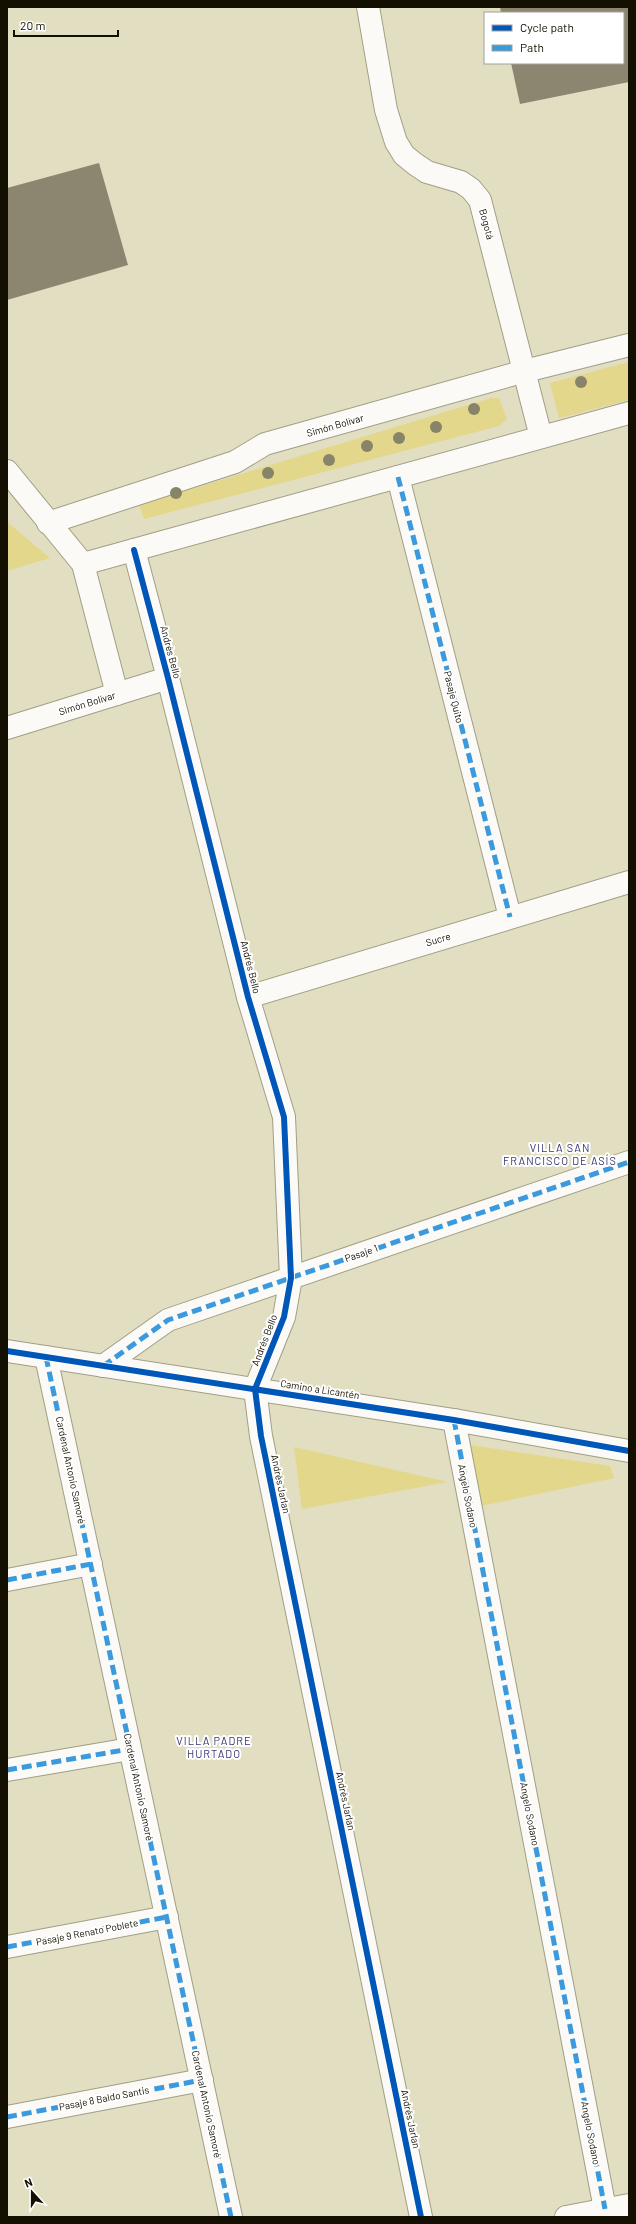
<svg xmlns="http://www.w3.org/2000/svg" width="636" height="2224" font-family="Barlow,sans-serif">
<rect width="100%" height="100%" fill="#e2dec1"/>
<g fill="#e2d78a">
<path d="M629 362V400L559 418 550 383Z"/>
<path d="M491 398H499L507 419 499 426 144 519 139 505Z"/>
<path d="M7 522 50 558 7 571Z"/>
<path d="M449 1442 610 1466 614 1478 467 1509Z"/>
<path d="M294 1447 448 1482 302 1509Z"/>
</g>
<g fill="#8c8671">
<path d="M500 7H629V82L520 104 511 63H623V13H501Z"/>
<path d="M99 163 128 265 7 300V188Z"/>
</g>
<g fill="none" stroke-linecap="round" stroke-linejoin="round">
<defs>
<g id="minor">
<path d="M368 7 386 110 396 142 404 155 415 164 427 172 461 182 471 189 480 200 541 437"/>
<path d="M7 471 83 564 117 694"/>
<path d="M398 477 510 917"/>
<path d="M48 523 235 462 265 444 525 371 629 345"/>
<path d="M134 550 168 678 248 997 284 1117 291 1278 284 1317 255 1389 261 1436 421 2217"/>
<path d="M83 564 629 413"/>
<path d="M7 728 168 678"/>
<path d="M248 997 629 882"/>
<path d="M46 1357 231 2217"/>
<path d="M103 1366 168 1320 629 1162"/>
<path d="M454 1420 605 2209"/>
<path d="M7 1580 91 1564"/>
<path d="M7 1770 130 1749"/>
<path d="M7 1947 167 1917"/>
<path d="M7 2117 202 2080"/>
<path d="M566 2217 629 2205"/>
</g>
<path id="tertiary" d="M7 1351 454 1420 629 1451"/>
</defs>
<use href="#minor" stroke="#a19e87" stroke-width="24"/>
<use href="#tertiary" stroke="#a19e87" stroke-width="24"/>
<use href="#minor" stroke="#fbfaf6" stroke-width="22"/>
<use href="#tertiary" stroke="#fbfaf6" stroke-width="22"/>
<g stroke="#3b9add" stroke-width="5" stroke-dasharray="10 5" stroke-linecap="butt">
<path d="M398 477 510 917"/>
<path d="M46 1357 231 2217"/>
<path d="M103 1366 168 1320 629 1162"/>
<path d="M454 1420 605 2209"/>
<path d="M7 1580 91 1564"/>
<path d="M7 1770 130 1749"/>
<path d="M7 1947 167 1917"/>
<path d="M7 2117 202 2080"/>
</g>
<defs>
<g id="cycleway">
<path d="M134 550 168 678 248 997 284 1117 291 1278 284 1317 255 1389 261 1436 421 2217"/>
<path d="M7 1351 454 1420 629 1451"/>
</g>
</defs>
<use href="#cycleway" stroke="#fff" stroke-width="8"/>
<use href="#cycleway" stroke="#0057b8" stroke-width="6"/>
</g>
<g fill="#88846a">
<circle cx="581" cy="382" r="6"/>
<circle cx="474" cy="409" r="6"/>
<circle cx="436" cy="427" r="6"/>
<circle cx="399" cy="438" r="6"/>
<circle cx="367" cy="446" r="6"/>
<circle cx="329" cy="460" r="6"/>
<circle cx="268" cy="473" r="6"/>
<circle cx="176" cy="493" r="6"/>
</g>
<g text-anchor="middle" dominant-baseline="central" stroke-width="4" stroke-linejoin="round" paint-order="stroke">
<g font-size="10" fill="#131001" stroke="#fff">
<text transform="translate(487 224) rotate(75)">Bogotá</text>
<text transform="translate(335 425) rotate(-16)">Simón Bolívar</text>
<text transform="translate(171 652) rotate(75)">Andrés Bello</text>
<text transform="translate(454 697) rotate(76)">Pasaje Quito</text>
<text transform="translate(87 703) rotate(-17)">Simón Bolívar</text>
<text transform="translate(438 939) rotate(-17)">Sucre</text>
<text transform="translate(251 967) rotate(76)">Andrés Bello</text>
<text transform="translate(361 1253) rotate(-19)">Pasaje 1</text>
<text transform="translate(264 1340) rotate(-69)">Andrés Bello</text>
<text transform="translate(320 1389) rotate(9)">Camino a Licantén</text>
<text transform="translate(71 1470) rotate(78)">Cardenal Antonio Samoré</text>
<text transform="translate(281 1484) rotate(78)">Andrés Jarlan</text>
<text transform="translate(468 1496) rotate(79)">Angelo Sodano</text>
<text transform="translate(139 1787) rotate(78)">Cardenal Antonio Samoré</text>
<text transform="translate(346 1801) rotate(78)">Andrés Jarlan</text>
<text transform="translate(530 1814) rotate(79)">Angelo Sodano</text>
<text transform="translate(87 1932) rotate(-11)">Pasaje 9 Renato Poblete</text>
<text transform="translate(104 2098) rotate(-11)">Pasaje 8 Baldo Santis</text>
<text transform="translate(207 2104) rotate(78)">Cardenal Antonio Samoré</text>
<text transform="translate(411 2119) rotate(78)">Andrés Jarlan</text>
<text transform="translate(591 2133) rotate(79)">Angelo Sodano</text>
</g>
<g font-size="11" letter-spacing="1" fill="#383773" stroke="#fff">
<text x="560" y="1147">VILLA SAN<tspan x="560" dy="13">FRANCISCO DE ASÍS</tspan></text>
<text x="214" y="1740">VILLA PADRE<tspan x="214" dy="13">HURTADO</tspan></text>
</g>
</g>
<rect width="636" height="2224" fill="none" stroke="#131001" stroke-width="16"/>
<rect x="484" y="12" width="140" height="52" fill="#ffffff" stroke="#a19f99"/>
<rect x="492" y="25" width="20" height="6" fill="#0057b8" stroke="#a19f99"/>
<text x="520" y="32" font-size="12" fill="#131001">Cycle path</text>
<rect x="492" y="45" width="20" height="6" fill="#3b9add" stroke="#a19f99"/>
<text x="520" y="52" font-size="12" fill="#131001">Path</text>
<g transform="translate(32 2192) rotate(339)" stroke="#ffffff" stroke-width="3" paint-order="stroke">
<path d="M0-3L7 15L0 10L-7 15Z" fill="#131001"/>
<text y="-6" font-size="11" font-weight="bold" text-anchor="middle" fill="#131001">N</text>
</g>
<path d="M14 30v6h104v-6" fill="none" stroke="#131001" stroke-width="2"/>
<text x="20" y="30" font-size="12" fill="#131001" stroke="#ffffff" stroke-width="3" paint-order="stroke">20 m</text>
</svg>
